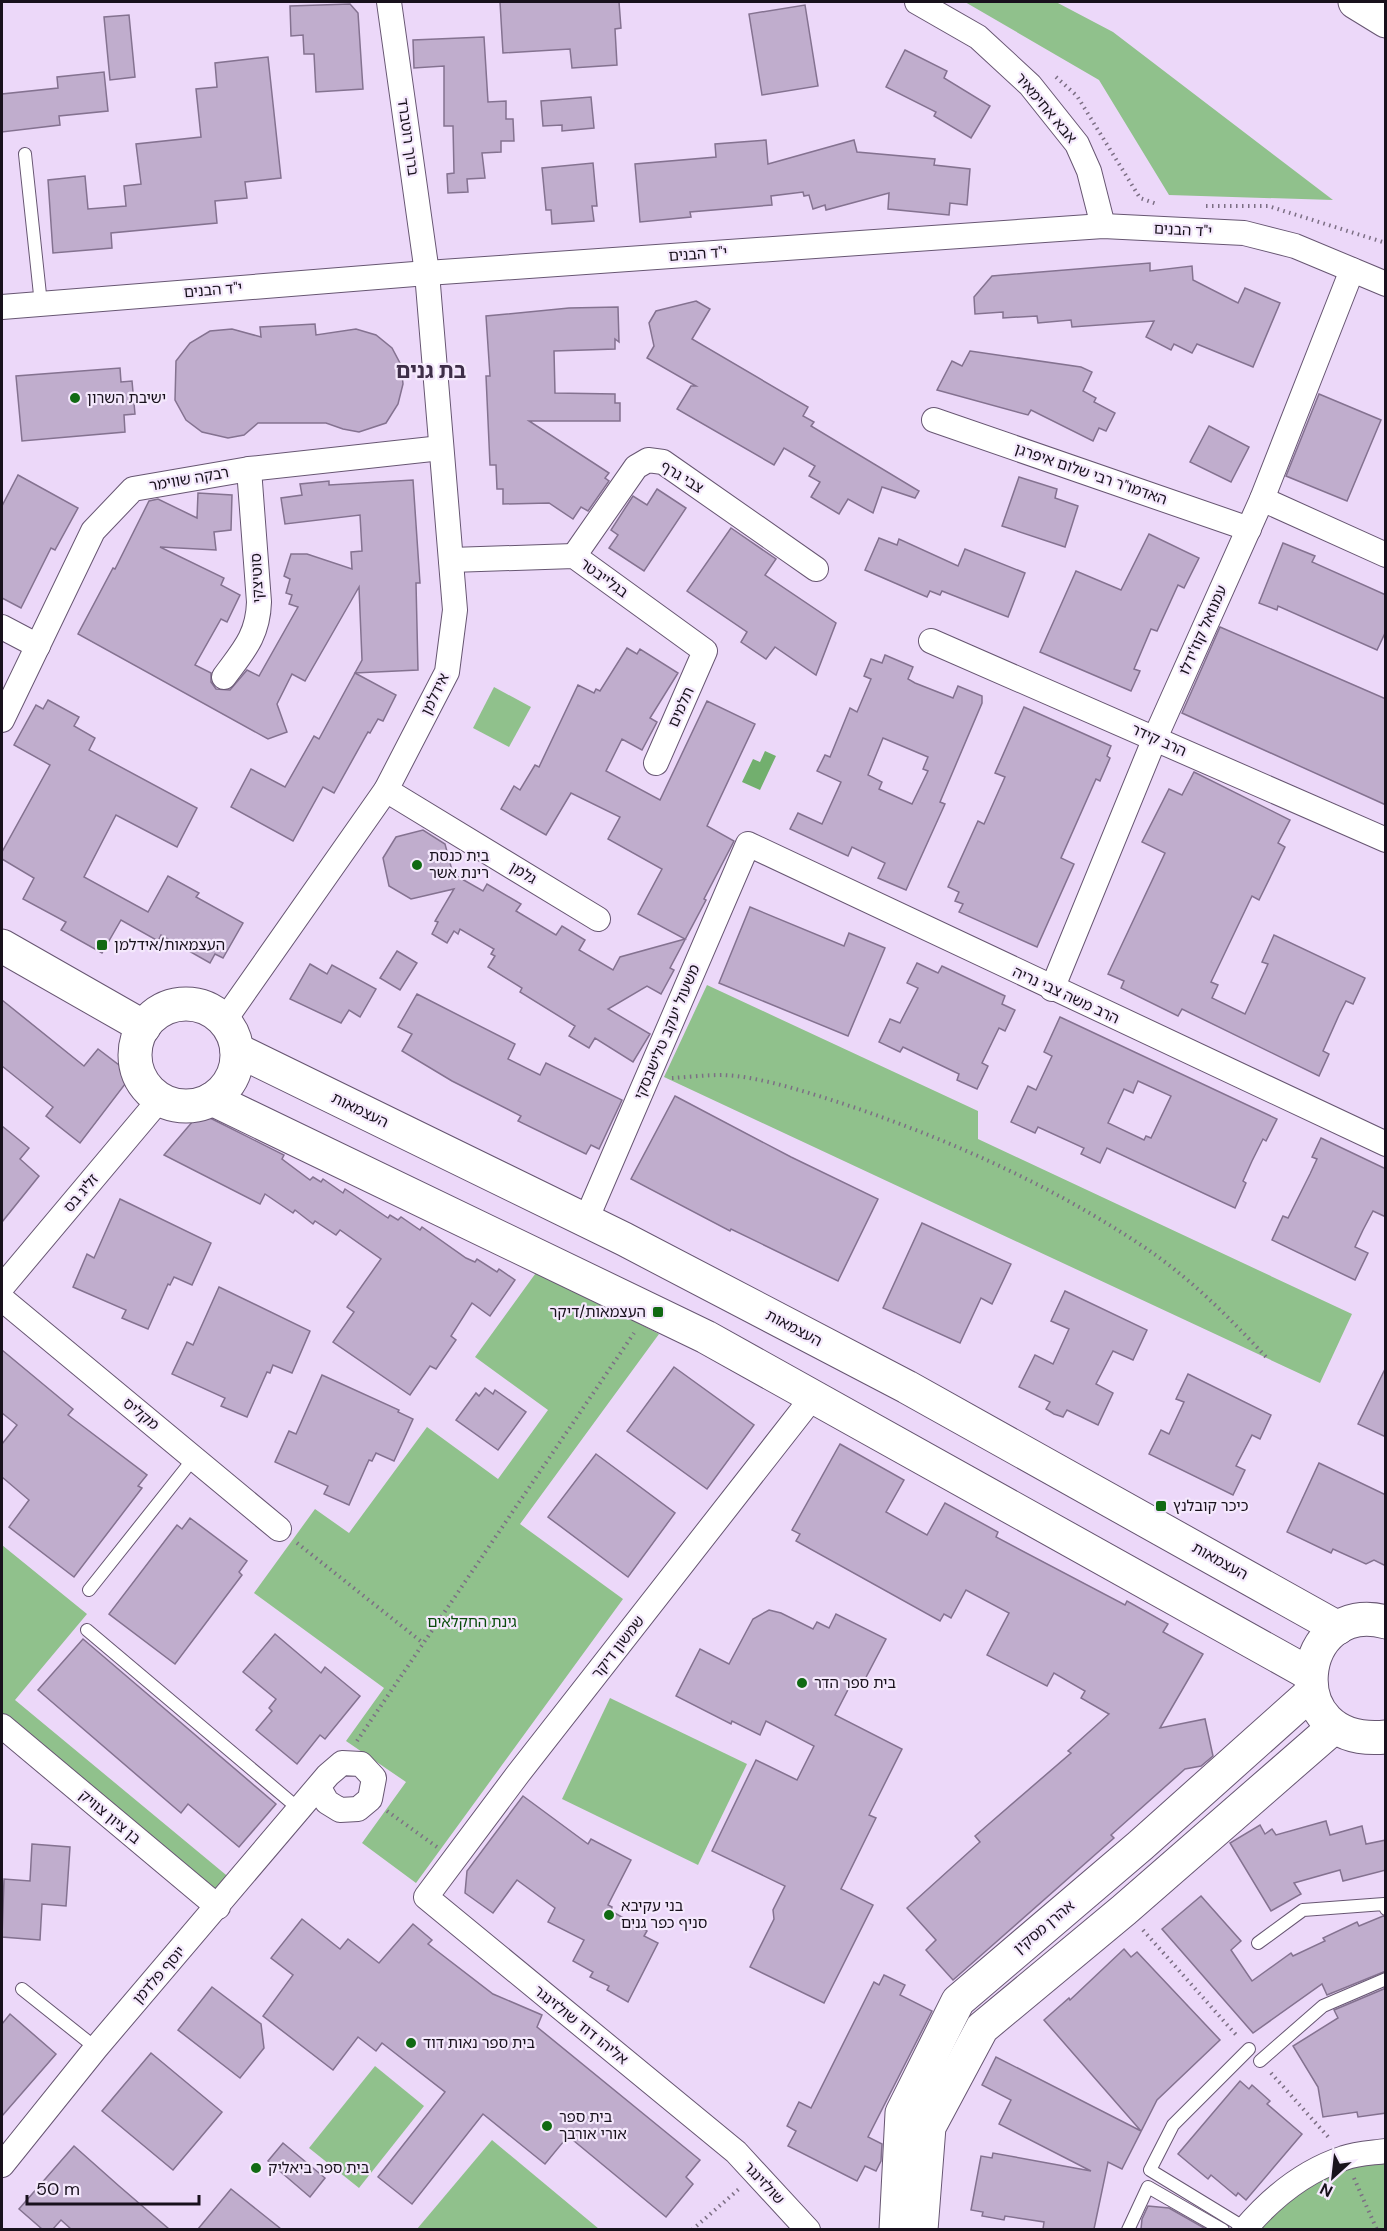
<svg xmlns="http://www.w3.org/2000/svg" width="1387" height="2231" font-family="'DM Sans','Noto Sans Hebrew',sans-serif">
<rect width="100%" height="100%" fill="#ecd8f9"/>
<g fill="#90c18c">
<path d="M965 2H1056L1113 32 1333 200 1169 195 1099 80Z"/>
<path d="M494 687 531 707 509 747 473 728Z"/>
<path d="M707 985 978 1111V1139L1352 1314 1320 1383 664 1077Z"/>
<path d="M538 1270 659 1334 520 1524 623 1599 416 1883 362 1843 406 1782 346 1741 384 1688 254 1593 315 1509 349 1533 427 1427 498 1479 548 1410 475 1357Z"/>
<path d="M2 1545 87 1614 15 1700 237 1884 218 1907 2 1726Z"/>
<path d="M610 1698 747 1764 698 1865 562 1799Z"/>
<path d="M375 2066 424 2106 359 2188 309 2148Z"/>
<path d="M492 2140 599 2229H417Z"/>
<path d="M1385 2151V2229L1244 2230 1274 2197Z"/>
</g>
<path fill="#72af6e" d="M765 751 776 756 760 790 742 782 753 759 760 762Z"/>
<g fill="#c0adcd" stroke="#847290" stroke-width="1.5" fill-rule="evenodd">
<path d="M500 2H619L621 28 615 29 617 65 572 68 570 49 503 53Z"/>
<path d="M350 4 358 13 363 89 316 92 314 54H304L303 35 291 36 290 6Z"/>
<path d="M805 5 818 86 762 95 749 14Z"/>
<path d="M129 15 135 77 110 80 104 17Z"/>
<path d="M484 37 488 102 506 101V119H513L514 141H501V152L482 153 485 178 467 179 468 192 448 193 447 174 454 173 453 126H444V66L414 68 413 40Z"/>
<path d="M905 50 947 71 944 78 990 106 971 138 934 116 936 112 886 87Z"/>
<path d="M268 57 281 178 245 182 247 198 215 201 217 223 111 233 112 248 53 253 48 180 85 176 88 209 126 206 124 186 141 184 136 144 201 137 196 89 217 87 215 63Z"/>
<path d="M104 72 108 111 59 116 60 125 2 132V94L58 88 57 77Z"/>
<path d="M591 97 594 128 562 131V125L543 126 541 101Z"/>
<path d="M766 140 768 164 854 140 857 152 935 159 934 165 970 169 967 205 950 203 949 215 888 209 889 193 826 210 825 205 813 209 809 195 804 196 803 192 771 196 772 205 690 212 691 217 640 222 635 164 716 157 715 144Z"/>
<path d="M593 163 597 206H592L594 221 552 224 551 210H546L542 168Z"/>
<path d="M1150 263V271L1192 266 1193 280 1238 303 1245 288 1280 303 1253 367 1197 344 1192 353 1174 344 1171 350 1146 337 1154 321 1072 327 1071 320 1038 323 1037 316 1003 318V312L975 314 974 297 992 276Z"/>
<path d="M696 301 710 309 692 339 808 407 803 416 814 422 811 426 919 491 915 498 882 487 873 513 848 499 839 514 811 497 820 482 809 476 815 466 784 448 774 465 677 409 691 386H696L647 358 654 346 649 323 656 311Z"/>
<path d="M618 307 619 342 615 339V349L554 351 555 393 615 394V403H620V421H529L609 473 605 478 609 481 588 511 581 507 573 519 549 503 503 504V489H497L496 465H490L486 376H490L486 316 569 308Z"/>
<path d="M315 324 316 335 356 329 376 335 392 348 401 365 403 384 398 404 386 423 359 432 343 429 326 423H258L244 435 228 438 202 432 186 420 175 400 176 361 190 343 210 331 232 329 261 337 260 327Z"/>
<path d="M970 351 1081 367 1092 372 1083 391 1096 398 1094 402 1115 413 1106 431 1099 428 1093 441 1031 410 1028 415 937 390 952 361 962 366Z"/>
<path d="M120 368 121 382 132 381 135 414 124 415 125 432 22 441 16 376Z"/>
<path d="M1319 394 1381 420 1347 501 1286 476Z"/>
<path d="M1209 426 1249 447 1231 482 1190 462Z"/>
<path d="M18 475 78 508 55 550 51 548 21 608 2 598V506Z"/>
<path d="M1019 477 1057 489 1055 498 1078 506 1065 547 1002 526Z"/>
<path d="M413 480 420 583H416L418 670 355 673 362 660 359 587 305 681 292 674 277 704 287 732 268 739 78 634 113 568 115 569 149 501 158 499 197 518 198 493 232 495 231 530 214 532 216 550 160 547 224 578 221 585 240 595 227 622 221 619 195 665 211 673V682L216 689 230 690 247 670 259 676 298 607 289 604 292 595 286 593 290 579 284 576 291 554H307L352 569 351 552 362 551 360 515 285 524 281 498 302 495 300 484 329 481V485Z"/>
<path d="M657 489 686 508 644 571 609 548 618 535 611 530 633 496 647 505Z"/>
<path d="M731 528 776 559 765 575 836 623 816 675 775 647 766 659 741 642 747 632 687 591Z"/>
<path d="M1149 534 1199 558 1184 588 1178 585 1157 631 1151 629 1134 669 1140 671 1131 691 1040 652 1076 571 1121 590Z"/>
<path d="M879 538 897 545 899 539 958 566 965 549 1025 573 1008 617 942 591 940 595 930 591 927 597 865 570Z"/>
<path d="M1283 543 1315 556 1312 562 1386 595V631L1377 650 1278 606 1277 610 1259 603Z"/>
<path d="M1220 627 1386 699V805L1182 713Z"/>
<path d="M627 648 637 654 640 649 678 673 650 718 657 722 642 750 622 739 606 771 660 800 707 701 755 724 707 826 734 841 704 899 706 900 670 968 674 970 661 994 647 986 608 1009 650 1034 633 1062 595 1038 589 1048 569 1036 575 1026 520 992 522 988 488 967 495 956 491 954 494 949 460 929 458 934 454 931 447 943 432 934 438 922 435 921 454 889 411 899 389 886 383 858 396 837 423 830 445 844 453 874 483 891 487 884 521 904 516 911 556 935 562 926 585 940 579 950 613 970 620 957 685 939 638 914 662 869 608 839 620 817 571 793 546 835 501 809 514 786 520 790 535 765 539 767 578 685 594 693 596 689 600 691Z"/>
<path d="M885 655 913 667 908 679 915 683 953 698 958 686 982 696V703L940 802 945 804 906 890 878 878 885 863 852 847 848 856 790 829 798 813 822 824 841 782 817 771 825 755 830 757 850 708 857 712 871 679 864 676 871 659 882 663ZM883 738 928 757 923 769 928 771 912 804 879 789 882 782 868 775Z"/>
<path d="M355 673 396 695 383 721 378 719 370 733 368 732 334 793 323 787 293 841 231 807 251 769 285 787 314 736 319 739Z"/>
<path d="M48 700 79 717 74 726 95 738 89 750 197 808 177 847 116 815 84 877 148 912 168 876 199 893 196 897 243 923 223 958 215 954 210 963 161 935 158 941 121 920 102 953 61 930 66 922 23 899 34 878 2 859V852L50 765 14 745 36 705 43 709Z"/>
<path d="M1024 707 1111 746 1107 756 1110 758 1100 781 1096 779 1061 858 1074 864 1037 947 959 912 963 904 955 901 959 892 948 887 978 821 984 824 1005 777 995 773Z"/>
<path d="M1194 772 1290 820 1278 843 1285 847 1259 900 1252 896 1211 982 1218 985 1212 998 1245 1014 1268 964 1262 962 1274 935 1365 978 1353 1004 1346 1001 1339 1015 1323 1051 1329 1054 1319 1076 1182 1009 1178 1016 1121 988 1124 981 1108 974 1165 853 1142 842 1169 789 1182 795Z"/>
<path d="M750 907 844 946 849 933 885 948 848 1036 719 983Z"/>
<path d="M397 951 417 963 400 990 380 978Z"/>
<path d="M917 963 938 973 942 966 1005 996 1002 1004 1015 1010 1005 1031 999 1028 982 1063 988 1066 977 1089 957 1080 959 1074 903 1047 900 1052 879 1042 890 1019 900 1023 918 988 907 983Z"/>
<path d="M310 964 327 974 332 965 376 989 360 1017 349 1010 341 1023 290 999Z"/>
<path d="M417 994 515 1044 508 1059 540 1075 546 1063 622 1100 599 1149 591 1145 586 1154 518 1121 521 1116 452 1081 402 1051 412 1034 398 1027Z"/>
<path d="M2 1000 84 1066 98 1049 132 1075 80 1143 46 1116 53 1107 2 1066Z"/>
<path d="M1060 1017 1277 1119 1266 1141 1263 1139 1252 1161 1243 1181 1246 1183 1235 1208 1107 1148 1100 1163 1081 1154 1084 1148 1038 1127 1035 1133 1011 1122 1028 1086 1036 1090 1052 1056 1044 1052ZM1138 1081 1171 1096 1151 1138 1146 1136 1144 1140 1108 1123 1124 1089 1133 1093Z"/>
<path d="M675 1096 791 1157 878 1199 838 1281 731 1229 730 1231 631 1179Z"/>
<path d="M202 1114 284 1155 282 1159 310 1180 313 1177 321 1182 323 1179 343 1193 345 1189 388 1218 390 1215 398 1220 401 1217 420 1230 422 1227 466 1258 475 1262 477 1259 497 1272 499 1269 515 1280 490 1316 472 1303 451 1336 456 1340 436 1369 430 1366 410 1395 333 1342 354 1312 347 1307 381 1259 340 1230 336 1235 315 1221 313 1224 295 1210 293 1213 265 1194 260 1204 164 1155 193 1121Z"/>
<path d="M2 1126 29 1148 20 1159 39 1176 2 1222Z"/>
<path d="M1321 1138 1386 1169V1217L1373 1211 1363 1230 1355 1247 1368 1253 1355 1280 1272 1240 1283 1216 1288 1218 1310 1174 1317 1159 1312 1157Z"/>
<path d="M120 1199 211 1243 192 1285 174 1277 170 1285 168 1284 148 1329 122 1318 126 1310 73 1287 87 1254 94 1258Z"/>
<path d="M922 1223 1011 1264 992 1304 981 1298 960 1343 883 1308Z"/>
<path d="M219 1287 310 1331 292 1373 273 1365 270 1373 267 1372 247 1417 221 1406 225 1398 172 1374 187 1342 193 1345Z"/>
<path d="M1065 1291 1147 1330 1133 1360 1113 1351 1096 1384 1113 1393 1098 1425 1067 1410 1063 1417 1054 1414 1046 1409 1050 1402 1019 1387 1035 1355 1053 1364 1069 1329 1051 1321Z"/>
<path d="M2 1350 73 1409 68 1415 147 1475 138 1486 142 1488 74 1577 9 1527 29 1500 2 1477V1444L17 1425 2 1413Z"/>
<path d="M674 1367 754 1425 707 1489 627 1431Z"/>
<path d="M1386 1367V1437L1358 1424Z"/>
<path d="M1188 1374 1271 1415 1260 1439 1252 1435 1236 1466 1245 1470 1233 1495 1149 1454 1161 1430 1169 1434 1184 1402 1176 1399Z"/>
<path d="M322 1375 399 1410 398 1412 413 1419 394 1461 376 1453 372 1461 369 1460 349 1505 324 1494 328 1486 275 1462 289 1431 296 1434Z"/>
<path d="M485 1388 493 1394 495 1390 526 1412 498 1450 456 1420 476 1393 479 1396Z"/>
<path d="M840 1444 904 1480 886 1512 927 1535 945 1503 998 1532 996 1537 1125 1605 1127 1601 1168 1624 1163 1632 1203 1654 1160 1728 1205 1719 1213 1756 1201 1766 1185 1769 1111 1835 1114 1838 953 1980 926 1950 936 1940 907 1908 980 1842 975 1836 1071 1753 1068 1751 1109 1714 1081 1698 1085 1691 1054 1673 1047 1686 987 1655 1009 1613 966 1590 951 1618 944 1614 940 1621 796 1541 800 1534 792 1530Z"/>
<path d="M596 1454 675 1513 628 1577 548 1517Z"/>
<path d="M1319 1463 1386 1495V1566L1374 1560 1366 1564 1333 1549 1331 1553 1287 1532Z"/>
<path d="M190 1518 247 1561 239 1572 242 1575 175 1664 109 1614 177 1525 182 1529Z"/>
<path d="M769 1610 781 1613 813 1629 817 1622 829 1628 836 1614 886 1639 863 1683 854 1678 835 1715 902 1749 869 1815 876 1818 841 1889 873 1905 824 2003 750 1967 774 1919 773 1910 785 1886 712 1851 756 1760 797 1780 814 1746 766 1721 760 1735 732 1721 731 1724 676 1696 700 1649 729 1664 753 1619Z"/>
<path d="M275 1634 321 1673 325 1667 360 1696 325 1739 320 1735 297 1764 256 1730 272 1711 269 1708 276 1699 243 1672Z"/>
<path d="M83 1639 276 1804 239 1847 188 1804 181 1813 38 1690Z"/>
<path d="M523 1796 588 1844 591 1839 631 1860 608 1905 612 1907 611 1911 647 1931 644 1936 658 1943 628 2002 607 1990 609 1986 590 1977 593 1972 573 1961 584 1940 548 1922 555 1908 517 1880 493 1913 465 1893 467 1871Z"/>
<path d="M1326 1821 1330 1835 1362 1826 1366 1844 1386 1840V1870L1343 1881 1340 1870 1294 1883 1301 1894 1271 1911 1230 1843 1260 1825 1265 1834 1272 1829 1276 1835Z"/>
<path d="M32 1844 70 1847 66 1906 42 1904 40 1940 2 1937 4 1879 30 1881Z"/>
<path d="M1201 1896 1241 1941 1231 1950 1252 1981 1291 1953 1293 1956 1325 1941 1323 1938 1357 1922 1359 1926 1383 1916 1386 1917V1971L1327 1995 1322 1984 1253 2033 1162 1929Z"/>
<path d="M302 1919 340 1949 348 1939 379 1963 413 1924 432 1940 428 1944 493 1994 542 2015 537 2027 700 2160 686 2177 693 2184 666 2217 568 2136 545 2164 483 2114 412 2204 378 2177 445 2092 382 2043 376 2051 358 2037 333 2070 263 2016 293 1975 271 1958Z"/>
<path d="M1124 1949 1131 1957 1137 1952 1220 2040 1157 2100 1122 2169 1108 2162 1094 2229H1043L1044 2222 1005 2216 1004 2220 982 2216 983 2212 971 2210 981 2156 992 2158 993 2153 1091 2171 999 2124 1011 2100 982 2085 996 2057 1141 2131 1044 2020 1069 1998 1070 2000Z"/>
<path d="M884 1975 905 1985 900 1995 932 2011 868 2137 882 2144 881 2161 876 2171 865 2166 857 2181 788 2146 796 2131 787 2126 799 2102 811 2108 874 1982 879 1985Z"/>
<path d="M212 1987 261 2024 264 2048 240 2078 178 2030Z"/>
<path d="M1386 1988V2113L1358 2117 1357 2112 1323 2117 1318 2087 1293 2046 1338 2018 1334 2010Z"/>
<path d="M10 2014 56 2054 2 2116V2024Z"/>
<path d="M151 2053 222 2112 173 2170 102 2111Z"/>
<path d="M1240 2081 1249 2089 1252 2085 1270 2101 1267 2104 1302 2134 1246 2200 1238 2193 1236 2196 1211 2175 1208 2179 1178 2154Z"/>
<path d="M283 2143 325 2178 310 2197 268 2161Z"/>
<path d="M74 2146 119 2186 169 2229H71L61 2220 53 2229H42L19 2209Z"/>
<path d="M231 2189 281 2229H198Z"/>
<path d="M1148 2206 1169 2208 1206 2229H1141L1142 2219Z"/>
</g>
<g fill="none" stroke-linecap="round" stroke-linejoin="round">
<defs>
<g id="lane">
<path d="M25 154 41 304"/>
<path d="M89 1590 194 1458"/>
<path d="M87 1630 299 1809"/>
<path d="M1258 1943 1303 1910 1384 1904 1386 1909"/>
<path d="M22 1989 96 2048"/>
<path d="M1260 2061 1323 2006 1386 1979"/>
<path d="M1245 2228 1150 2170 1173 2125 1249 2049"/>
<path d="M1128 2230 1148 2187 1223 2230"/>
</g>
<g id="street">
<path d="M917 2 978 37 1030 85 1077 144 1089 171 1103 226"/>
<path d="M2 307 427 273 1103 226 1244 233 1295 246 1386 284"/>
<path d="M934 420 1249 529"/>
<path d="M1262 499 1386 555"/>
<path d="M574 556 636 467 648 460 663 462 816 569"/>
<path d="M451 560 574 556 705 651 656 763"/>
<path d="M2 627 38 646"/>
<path d="M931 641 1386 840"/>
<path d="M224 677C243 651 258 636 259 602L249 469"/>
<path d="M2 720 93 531 133 489 249 469 441 448"/>
<path d="M386 790 598 919"/>
<path d="M1052 989 1155 738 1262 499 1352 270"/>
<path d="M224 1021 386 790 447 672 455 610 427 273 389 2"/>
<path d="M586 1220 748 844 1386 1144"/>
<path d="M2 1287 160 1099"/>
<path d="M2 1299 279 1529"/>
<path d="M2 1726 218 1907"/>
<path d="M2 2165 96 2048 328 1775 342 1763 361 1764 374 1778 370 1799 358 1809 340 1810 327 1802 319 1788"/>
<path d="M808 2230 736 2152 426 1897 518 1774 812 1398"/>
<path d="M1244 2230C1271 2198 1304 2171 1344 2158 1357 2153 1372 2153 1386 2151"/>
</g>
<g id="secondary">
<path d="M2 946 144 1027"/>
<circle cx="186" cy="1055" r="51"/>
<path d="M237 1050 624 1239 907 1387 1338 1628"/>
<path d="M212 1099 706 1337 1310 1674"/>
<path d="M1386 1622C1297 1597 1276 1748 1386 1737"/>
<path d="M896 2230 902 2113 958 2001 1141 1845 1311 1693"/>
<path d="M921 2230 929 2127 982 2028 1124 1910 1334 1727"/>
</g>
<path id="highway" d="M1355 2 1386 21"/>
</defs>
<use href="#lane" stroke="#675672" stroke-width="14"/>
<use href="#street" stroke="#675672" stroke-width="26"/>
<use href="#secondary" stroke="#675672" stroke-width="35"/>
<use href="#highway" stroke="#675672" stroke-width="35"/>
<g stroke="#7c6f84" stroke-width="4" stroke-dasharray="1.5 4.5" stroke-linecap="butt">
<path d="M1056 77 1077 96 1140 198 1157 204"/>
<path d="M1206 206H1268L1386 243"/>
<path d="M672 1078C688 1077 705 1075 722 1075 758 1076 806 1092 841 1103 946 1138 1049 1184 1141 1245 1188 1276 1228 1316 1266 1357"/>
<path d="M297 1543 423 1643"/>
<path d="M357 1741 634 1333"/>
<path d="M387 1811 437 1847"/>
<path d="M1143 1930 1238 2037"/>
<path d="M1271 2073 1330 2139"/>
<path d="M1354 2178 1377 2230"/>
<path d="M692 2230 739 2189"/>
</g>
<use href="#lane" stroke="#fff" stroke-width="12"/>
<use href="#street" stroke="#fff" stroke-width="24"/>
<use href="#secondary" stroke="#fff" stroke-width="33"/>
<use href="#highway" stroke="#fff" stroke-width="33"/>
</g>
<g fill="#116a13" stroke="#f4e8fc" stroke-width="2">
<circle cx="75" cy="398" r="6"/>
<circle cx="417" cy="865" r="6"/>
<rect x="96" y="939" width="12" height="12" rx="3"/>
<rect x="652" y="1306" width="12" height="12" rx="3"/>
<rect x="1155" y="1500" width="12" height="12" rx="3"/>
<circle cx="802" cy="1683" r="6"/>
<circle cx="609" cy="1915" r="6"/>
<circle cx="411" cy="2043" r="6"/>
<circle cx="547" cy="2126" r="6"/>
<circle cx="256" cy="2168" r="6"/>
</g>
<g text-anchor="middle" dominant-baseline="central" stroke-width="4.5" stroke-linejoin="round" paint-order="stroke">
<g font-size="15" fill="#18111c" stroke="#f4e8fc">
<text transform="translate(1046 108) rotate(50)">אבא אחימאיר</text>
<text transform="translate(408 137) rotate(82)">ברוך רוטברד</text>
<text transform="translate(1183 230) rotate(3)">י"ד הבנים</text>
<text transform="translate(698 254) rotate(-4)">י"ד הבנים</text>
<text transform="translate(213 290) rotate(-5)">י"ד הבנים</text>
<text transform="translate(1091 474) rotate(19)">האדמו"ר רבי שלום איפרגן</text>
<text transform="translate(682 477) rotate(32)">צבי גרף</text>
<text transform="translate(189 479) rotate(-10)">רבקה שווימר</text>
<text transform="translate(257 578) rotate(-93)">סוטיצקי</text>
<text transform="translate(604 578) rotate(36)">בגלייבטר</text>
<text transform="translate(1203 630) rotate(-66)">עמנואל קוז'ידלו</text>
<text transform="translate(435 694) rotate(-64)">אידלמן</text>
<text transform="translate(681 707) rotate(-66)">תלמים</text>
<text transform="translate(1159 740) rotate(24)">הרב קידר</text>
<text transform="translate(523 873) rotate(31)">גלמן</text>
<text transform="translate(1066 995) rotate(25)">הרב משה צבי נריה</text>
<text transform="translate(667 1032) rotate(-67)">משעול יעקב טלישבסקי</text>
<text transform="translate(360 1110) rotate(26)">העצמאות</text>
<text transform="translate(81 1193) rotate(-50)">זליג בס</text>
<text transform="translate(794 1328) rotate(28)">העצמאות</text>
<text transform="translate(141 1414) rotate(39)">מקליס</text>
<text transform="translate(1220 1561) rotate(29)">העצמאות</text>
<text transform="translate(618 1647) rotate(-52)">שמשון דיקר</text>
<text transform="translate(110 1817) rotate(40)">בן ציון צוויק</text>
<text transform="translate(1044 1927) rotate(-40)">אהרן מסקין</text>
<text transform="translate(159 1975) rotate(-49)">יוסף פלדמן</text>
<text transform="translate(581 2025) rotate(39)">אליהו דוד שולזינגר</text>
<text transform="translate(764 2183) rotate(47)">שולזינגר</text>
</g>
<g font-size="15" fill="#18111c" stroke="#f4e8fc" text-anchor="start">
<text x="87" y="398">ישיבת השרון</text>
<text x="429" y="856">בית כנסת<tspan x="429" dy="17">רינת אשר</tspan></text>
<text x="114" y="945">העצמאות/אידלמן</text>
<text x="646" y="1312" text-anchor="end">העצמאות/דיקר</text>
<text x="1173" y="1506">כיכר קובלנץ</text>
<text x="814" y="1683">בית ספר הדר</text>
<text x="621" y="1906">בני עקיבא<tspan x="621" dy="17">סניף כפר גנים</tspan></text>
<text x="423" y="2043">בית ספר נאות דוד</text>
<text x="559" y="2117">בית ספר<tspan x="559" dy="17">אורי אורבך</tspan></text>
<text x="268" y="2168">בית ספר ביאליק</text>
</g>
<g font-size="15" fill="#094c0b" stroke="#f4e8fc">
<text x="472" y="1622">גינת החקלאים</text>
</g>
<g font-size="21" font-weight="bold" fill="#3e2e48" stroke="#f4e8fc">
<text x="431" y="371">בת גנים</text>
</g>
</g>
<rect width="1387" height="2231" fill="none" stroke="#18111c" stroke-width="6"/>
<g transform="translate(1333 2177) rotate(207)" stroke="#f4e8fc" stroke-width="4.5" paint-order="stroke">
<path d="M0-4.5L10 22L0 15L-10 22Z" fill="#18111c"/>
<text y="-9" font-size="16" font-weight="bold" text-anchor="middle" fill="#18111c">N</text>
</g>
<path d="M27 2195v9h172v-9" fill="none" stroke="#18111c" stroke-width="3"/>
<text x="36" y="2195" font-size="18" fill="#18111c" stroke="#f4e8fc" stroke-width="4.5" paint-order="stroke">50 m</text>
</svg>
